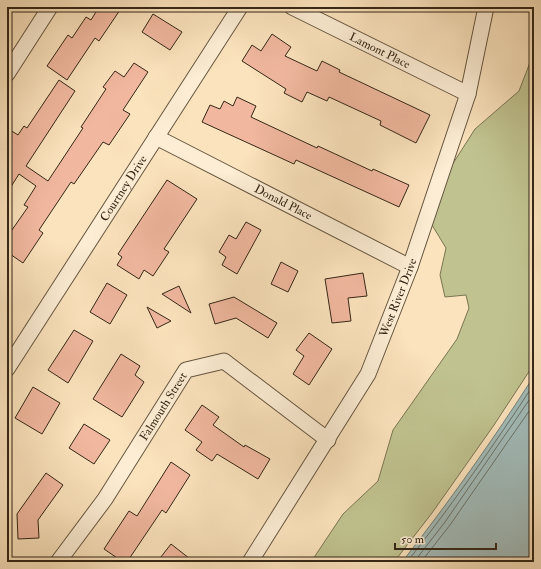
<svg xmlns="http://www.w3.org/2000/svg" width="541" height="569" font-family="'IM FELL Double Pica',serif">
<rect width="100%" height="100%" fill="#fbe3bd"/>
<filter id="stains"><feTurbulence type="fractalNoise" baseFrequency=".005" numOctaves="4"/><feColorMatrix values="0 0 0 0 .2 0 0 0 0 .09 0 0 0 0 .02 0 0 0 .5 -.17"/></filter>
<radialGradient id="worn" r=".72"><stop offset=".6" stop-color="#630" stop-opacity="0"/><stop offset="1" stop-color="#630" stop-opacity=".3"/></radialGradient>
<path fill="#c0c390" stroke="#7a7553" d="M534 52V364L494 425 432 513 394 562H311L343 514 378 481 393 430 457 339 469 308 466 295 445 297 440 275 446 248 432 225 452 165 475 129 519 91Z"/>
<path fill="#a2bcba" stroke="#768078" d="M534 376V562H402C449 502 493 440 534 376Z"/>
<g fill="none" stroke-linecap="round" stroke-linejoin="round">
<g stroke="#6b7268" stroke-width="1">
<path d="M407 562C452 505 494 445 534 384"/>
<path d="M414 562 445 522 534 393"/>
<path d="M421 562 450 525 534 404"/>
</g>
</g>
<g fill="#f1b89f" stroke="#342716">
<path d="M99 7H122L99 41 95 38 67 80 47 66 68 35 72 38 86 17 91 20Z"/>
<path d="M153 14 182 32 170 50 142 32Z"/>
<path d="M272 34 291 47 285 56 317 71 322 61 340 70 339 72 430 115 416 143 380 125 381 121 329 97 327 101 307 92 302 102 284 93 286 89 242 61 252 45 261 51Z"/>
<path d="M134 63 148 72 123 110 130 114 109 145 103 142 74 184 71 182 39 230 43 233 23 263 7 252V237L28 207 24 205 36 186 19 174 7 193V128L18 135 24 126 27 128 59 80 75 91 26 166 48 181 83 128 81 127 106 89 103 87 115 71 124 77Z"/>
<path d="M237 97 256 106 251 117 317 148 318 146 372 171 373 169 409 185 399 207 296 160 294 164 202 122 210 105 220 109 224 101 233 106Z"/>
<path d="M167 180 197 199 164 249 169 252 153 276 144 270 139 279 117 265 122 257 118 254Z"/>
<path d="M246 222 261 230 237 274 222 265 226 257 219 252 229 235 236 239Z"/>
<path d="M281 262 298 271 288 292 271 284Z"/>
<path d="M363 273 367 296 348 298 351 321 332 323 325 279Z"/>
<path d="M107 283 127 295 110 324 90 312Z"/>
<path d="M179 286 191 313 162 294Z"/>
<path d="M234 297 277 323 268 338 236 318 215 324 209 304Z"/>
<path d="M147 307 171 321 157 328Z"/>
<path d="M74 330 93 341 68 383 48 370Z"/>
<path d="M309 333 332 349 309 385 293 374 304 356 296 350Z"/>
<path d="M121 354 140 366 135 375 144 382 122 417 93 399Z"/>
<path d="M33 387 60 403 42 434 15 418Z"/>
<path d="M202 405 219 417 213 425 244 447 245 445 270 459 258 479 217 454 212 461 196 450 202 442 185 430Z"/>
<path d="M84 424 110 440 94 464 69 448Z"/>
<path d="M171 462 190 475 166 513 162 510 127 562H123L104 549 129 511 137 516Z"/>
<path d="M46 473 63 485 38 520 39 538 18 539 17 514Z"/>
<path d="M171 544 194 562H157Z"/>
</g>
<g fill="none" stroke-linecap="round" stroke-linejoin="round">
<defs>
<g id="minor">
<path id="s1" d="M292 7 468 94"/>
<path d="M7 74 50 7"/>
<path id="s2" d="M156 137 410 267"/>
<path id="s3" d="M7 369 240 7"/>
<path id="s4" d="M58 562 105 499 186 370 224 361 328 440"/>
<path id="s5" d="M250 562 368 374 410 267 468 94 486 7"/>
</g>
</defs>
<use href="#minor" stroke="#665640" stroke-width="17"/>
<use href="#minor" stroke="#fcedd4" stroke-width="15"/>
</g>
<g text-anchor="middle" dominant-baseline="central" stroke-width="3" stroke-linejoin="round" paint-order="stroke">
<g font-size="12" fill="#342716" stroke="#fcedd4">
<text stroke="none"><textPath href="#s1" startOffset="98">Lamont Place</textPath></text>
<text stroke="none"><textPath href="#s3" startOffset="215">Courtney Drive</textPath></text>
<text stroke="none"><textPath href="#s2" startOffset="143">Donald Place</textPath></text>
<text stroke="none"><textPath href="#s5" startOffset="304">West River Drive</textPath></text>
<text stroke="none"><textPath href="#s4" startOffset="188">Falmouth Street</textPath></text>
</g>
</g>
<rect width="541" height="569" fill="none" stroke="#fbe3bd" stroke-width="24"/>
<rect x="8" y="8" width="525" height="553" fill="none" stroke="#342716" stroke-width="2"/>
<rect x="12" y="12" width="517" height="545" fill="none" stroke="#342716"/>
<path d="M395 543v6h101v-6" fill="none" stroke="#342716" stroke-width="2"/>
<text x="401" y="543" font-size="12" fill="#342716" stroke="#fcedd4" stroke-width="3" paint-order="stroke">50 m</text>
<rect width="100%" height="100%" filter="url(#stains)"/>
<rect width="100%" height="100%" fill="url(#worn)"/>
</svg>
